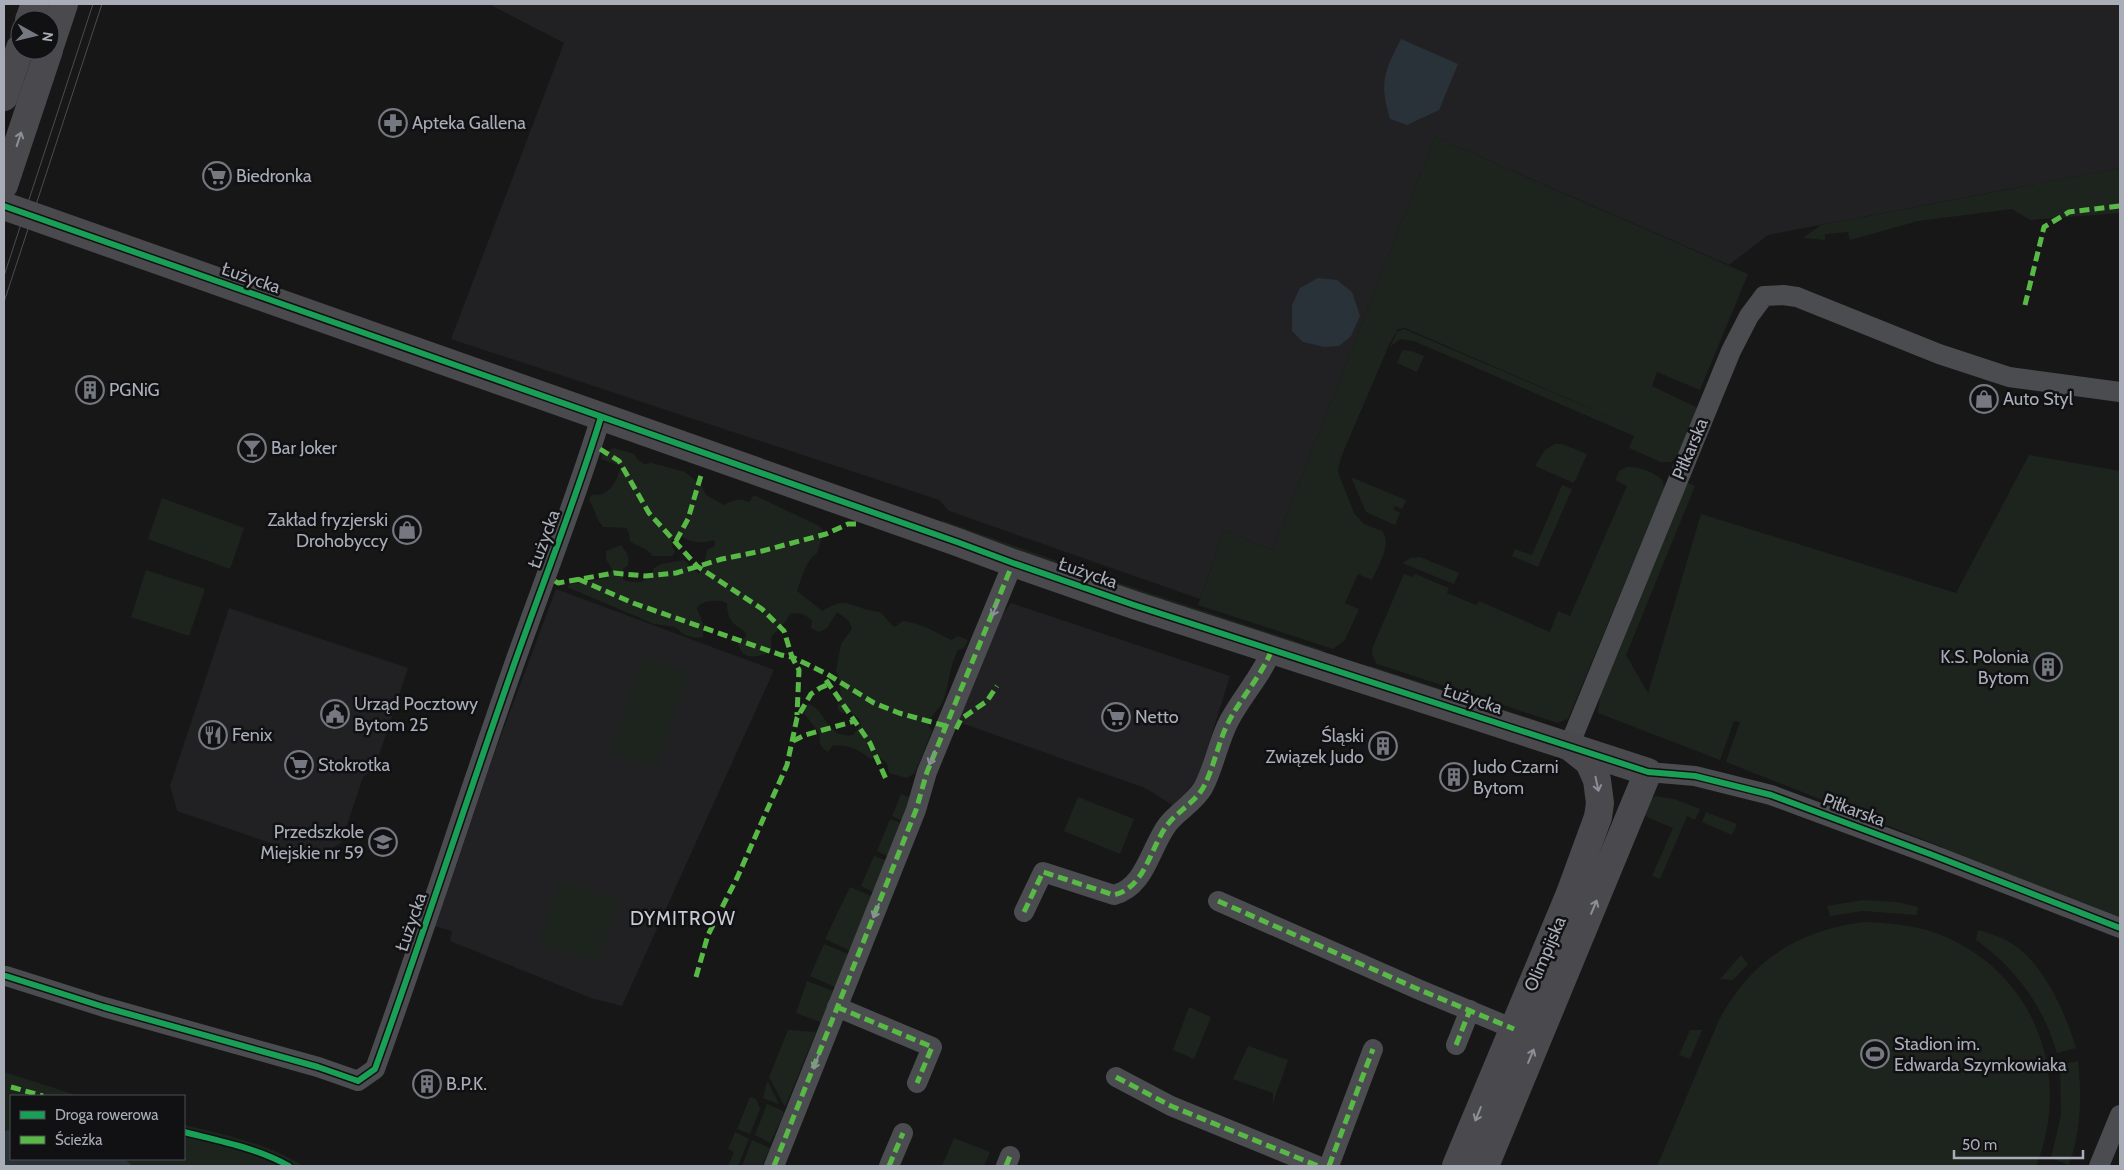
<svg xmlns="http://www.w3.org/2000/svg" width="2124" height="1170" font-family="Cabin,sans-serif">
<rect width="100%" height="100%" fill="#171717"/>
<g fill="#212123">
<path d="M489 4H2120V168L1768 235 1729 265 1435 137 1273 550 1224 531 1200 599 949 511 939 500 451 339 564 43Z"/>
<path d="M556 589 774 670 622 1006 591 998 450 941 452 931 430 925Z"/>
<path d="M1011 603 1230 676 1198 779 1174 806 1145 788 953 720 991 629Z"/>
<path d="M229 608 408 668 374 770 363 777 341 843 314 858 177 811 170 786Z"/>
</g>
<g fill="#1d241e">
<path d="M1435 137 1748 274 1700 390 1657 372 1652 386 1698 408 1680 454 1671 462H1661L1629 448 1634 436 1414 341 1400 339 1390 347 1397 332 1404 329 1634 427 1405 328 1398 329 1389 345 1342 455 1338 469 1339 475 1354 513 1364 524 1382 531C1393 544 1377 567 1372 580L1358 574 1345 603 1359 609 1345 640 1333 649 1198 605 1224 531 1273 550Z"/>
<path d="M2120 168V213L2030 220 2012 209 1918 221 1850 240 1848 232 1825 234V240L1803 238 1821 225Z"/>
<path d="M1404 350 1411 351 1424 356 1417 372 1397 363 1402 351Z"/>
<path d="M1555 444H1562L1587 454 1574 483 1535 466 1545 450Z"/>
<path d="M614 448 634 454 638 460 644 464 652 463 685 472 701 485 706 495 724 505C734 500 739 498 749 502L754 495 819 526 824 531 817 553C805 561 802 578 797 591L822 611C841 601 842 601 862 608 867 611 876 610 881 613 887 618 888 623 895 627L903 621C920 623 936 632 951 640L958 636 968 640 964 648 958 650C948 669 950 684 943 701 939 710 931 715 928 724L932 731 915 773 907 778 889 773 887 764 881 758 870 759C859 749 847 744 832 746L828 752C820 747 819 743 820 734L803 712 808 704C828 710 825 739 853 735L861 724 859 719 851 712 842 713 838 710V705L842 699C838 689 842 680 836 671L841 644 852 629 849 621 837 612 827 628 819 632 811 628 812 620 803 614 791 613 785 622 771 637V648L769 653C756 657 743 661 738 644L746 637 745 632C732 623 727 619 727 603 718 599 706 600 698 606L697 609 703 623V637L695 638 685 635 675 627 654 624 567 587 571 584 608 578 612 569 606 559V551L621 545C626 553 630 554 628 565L623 569V580C637 584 648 584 654 568L661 564 684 560 698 573 702 571C706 565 704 557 708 549L714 547 715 542 713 540C703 544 689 543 680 535 670 537 670 543 675 552L672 556H652C647 546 638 548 630 541L629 533 626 528 603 527C596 519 595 509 589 500L592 495C612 495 616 482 621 466L601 459 602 454Z"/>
<path d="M2029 455 2120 471V922L1942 853V847L1726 762 1740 722 1734 721 1720 760 1598 713 1601 688 1686 482 1695 486 1626 655 1648 693 1701 514 1956 593Z"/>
<path d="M1627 467C1639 466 1655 472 1663 481L1664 489 1568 719 1558 723 1377 664 1372 654V649L1404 574 1412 577 1415 574 1449 588 1447 593 1476 605 1479 601 1550 632 1558 611 1570 616 1627 486 1615 480 1620 470Z"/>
<path d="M1351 477 1406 500 1402 509 1395 506 1393 509 1400 513 1395 525 1366 512Z"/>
<path d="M1562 485 1572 489 1538 567 1512 556 1515 549 1532 555Z"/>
<path d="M162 498 244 528 230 569 148 539Z"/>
<path d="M941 520 1119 583 1325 651H1316L1223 622 946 526Z"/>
<path d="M1420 557 1459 573 1454 584 1402 563 1411 558Z"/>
<path d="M146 570 205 589 189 636 131 617Z"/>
<path d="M643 657 689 673 656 768 611 753Z"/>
<path d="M1368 665 1538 721V724L1372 669Z"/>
<path d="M901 794 909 797 911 803 903 821 892 816Z"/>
<path d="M1656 796 1674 799 1700 809 1695 820 1687 816 1660 879 1652 876 1673 828 1649 818 1642 813 1648 799Z"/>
<path d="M1078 797 1134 819 1120 854 1064 831Z"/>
<path d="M1706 812 1737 824 1732 835 1702 822Z"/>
<path d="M890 819 902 823 889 857 877 851Z"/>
<path d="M874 856 888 861 875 893 861 886Z"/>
<path d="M560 880 619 901 598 963 538 943Z"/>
<path d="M850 887 874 897 853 952 825 939Z"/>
<path d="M1863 900 1897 902 1918 907 1917 915 1863 911 1830 916 1827 906Z"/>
<path d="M1865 922C1889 923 1913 925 1936 933 2032 969 2074 1072 2036 1166H1657L1719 1020C1751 960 1798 930 1865 922Z"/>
<path d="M1978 930C1992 934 2005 938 2017 947 2046 969 2066 1014 2076 1048L2057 1053C2044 1007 2015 967 1976 940Z"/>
<path d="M824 944 851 955 837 988 810 976Z"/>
<path d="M1741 955 1748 964 1733 980 1720 979Z"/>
<path d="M807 981 836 992 823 1023 796 1013Z"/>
<path d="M1189 1007 1211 1017 1194 1059 1173 1050Z"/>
<path d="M788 1030 816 1032 785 1107 769 1077Z"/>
<path d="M1690 1030H1702L1690 1059 1679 1055Z"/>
<path d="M1248 1046 1288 1060 1273 1103V1093L1233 1079Z"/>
<path d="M2078 1061C2082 1097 2081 1131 2069 1165L2051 1158 2061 1115 2060 1065Z"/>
<path d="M4 1072 79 1096H11V1159H184V1125C225 1135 267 1143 303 1166H4Z"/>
<path d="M767 1082H768L779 1104 763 1098Z"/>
<path d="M750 1097 756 1099 760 1109 750 1134 737 1129Z"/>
<path d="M767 1104 783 1111 784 1114 770 1143 755 1135Z"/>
<path d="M735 1132 749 1139 738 1166H728L734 1152 728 1149Z"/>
<path d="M954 1138 990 1152 984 1166H942Z"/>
<path d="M752 1140 770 1148 762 1166H742Z"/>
</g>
<g fill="#2a3239">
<path d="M1401 39 1458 64 1439 110 1407 125 1390 119C1379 82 1384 72 1401 39Z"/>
<path d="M1318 278 1337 280 1352 292 1360 316 1351 336 1339 346 1324 347 1303 342 1292 331V305L1300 288Z"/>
<path d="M11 1130V1159H125L132 1166H4V1131Z"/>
</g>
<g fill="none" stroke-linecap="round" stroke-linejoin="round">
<g stroke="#4b4c50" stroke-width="20">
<path d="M1569 746 1731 351 1749 316 1764 296 1783 295 1797 297 1939 354 2009 377 2120 392"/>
<path d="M1648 772 1695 776 1771 795 1930 854 2120 928"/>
<path d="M1218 901 1420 990 1514 1029"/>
<path d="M1024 912 1043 872 1114 895C1146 887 1150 847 1168 824 1178 811 1194 803 1203 788 1214 768 1218 742 1229 721 1242 696 1263 674 1272 649"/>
<path d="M6 976 104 1007 318 1067 358 1081 375 1069C422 939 464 807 510 676 540 590 574 505 601 417"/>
<path d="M837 1007 932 1047 917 1083"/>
<path d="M1456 1045 1470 1010"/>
<path d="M1116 1077 1171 1106 1318 1166"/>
<path d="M774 1166 916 810 927 772 1013 563"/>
<path d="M889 1166 903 1133"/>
<path d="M1006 1166 1010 1156"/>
<path d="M1329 1166 1373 1049"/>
<path d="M2099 1166 2120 1115"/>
</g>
<g stroke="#4a4a4e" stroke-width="28">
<path d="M29 20 35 4"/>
<path d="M50 46 64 4"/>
<path d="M4 97 20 48"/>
<path d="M4 185 49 50"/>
<path d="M4 206 957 542 1013 563 1134 605 1648 772 1485 1166"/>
<path d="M1456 1166 1569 896 1598 817 1600 803 1597 780 1589 762 1570 747"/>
</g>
<g stroke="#4b4c4f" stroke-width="1">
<path d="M4 276 93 4"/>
<path d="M4 302 102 4"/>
</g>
<g stroke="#58b947" stroke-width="5" stroke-dasharray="10 5" stroke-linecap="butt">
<path d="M2025 305 2044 227 2069 212 2120 206"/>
<path d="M600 449 619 461 649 513 697 566 762 609 784 631 792 657 827 674 874 703 899 713 946 726"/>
<path d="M676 541 688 519 702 472"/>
<path d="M578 579 633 603 781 655 792 657 799 670 797 715"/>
<path d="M555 581 558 583 614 573 645 576 676 573 722 559 762 551 826 534 848 524H859"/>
<path d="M826 680 870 743 886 779"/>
<path d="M956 729 961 719 987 701 997 686"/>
<path d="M793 741 805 735 855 721"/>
<path d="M1218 901 1420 990 1514 1029"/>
<path d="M1024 912 1043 872 1114 895C1146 887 1150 847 1168 824 1178 811 1194 803 1203 788 1214 768 1218 742 1229 721 1242 696 1263 674 1272 649"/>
<path d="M696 977 708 935 737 878 787 765 797 718 811 694 820 688 829 684"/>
<path d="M837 1007 932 1047 917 1083"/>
<path d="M1456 1045 1470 1010"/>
<path d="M1116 1077 1171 1106 1318 1166"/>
<path d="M11 1087 43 1096"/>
<path d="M774 1166 916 810 927 772 1013 563"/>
<path d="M889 1166 903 1133"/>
<path d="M1006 1166 1010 1156"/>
<path d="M1329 1166 1373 1049"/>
</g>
<defs>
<g id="cycleway">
<path d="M4 206 957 542 1013 563 1134 605 1648 772 1695 776 1771 795 1930 854 2120 928"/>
<path d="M6 976 104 1007 318 1067 358 1081 375 1069C422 939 464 807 510 676 540 590 574 505 601 417"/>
<path d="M184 1132C220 1141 257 1148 289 1166"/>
</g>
</defs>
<use href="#cycleway" stroke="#111113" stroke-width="9"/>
<use href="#cycleway" stroke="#1a9f57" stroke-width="6"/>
</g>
<defs><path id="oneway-shaft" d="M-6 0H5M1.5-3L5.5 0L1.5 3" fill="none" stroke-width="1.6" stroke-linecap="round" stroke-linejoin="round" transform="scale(1.25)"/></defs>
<g stroke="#8c8f98">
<use href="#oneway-shaft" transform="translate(19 139) rotate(-72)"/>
<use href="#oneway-shaft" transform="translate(1597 784) rotate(78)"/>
<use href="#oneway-shaft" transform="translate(1594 907) rotate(-67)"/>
<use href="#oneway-shaft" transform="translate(1531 1056) rotate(-67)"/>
<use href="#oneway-shaft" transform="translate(1478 1114) rotate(112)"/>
</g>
<g stroke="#8c9099">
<use href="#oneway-shaft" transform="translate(995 609) rotate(112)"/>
<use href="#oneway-shaft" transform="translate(932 758) rotate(113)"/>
<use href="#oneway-shaft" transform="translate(876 911) rotate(112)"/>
<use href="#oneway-shaft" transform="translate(816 1062) rotate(111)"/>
</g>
<defs>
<symbol id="pharmacy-ring" viewBox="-11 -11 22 22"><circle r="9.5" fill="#111113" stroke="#757880" stroke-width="1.5"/><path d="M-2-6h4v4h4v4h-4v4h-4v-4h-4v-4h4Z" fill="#757880"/></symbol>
<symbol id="supermarket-ring" viewBox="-11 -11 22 22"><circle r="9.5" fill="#111113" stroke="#757880" stroke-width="1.5"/><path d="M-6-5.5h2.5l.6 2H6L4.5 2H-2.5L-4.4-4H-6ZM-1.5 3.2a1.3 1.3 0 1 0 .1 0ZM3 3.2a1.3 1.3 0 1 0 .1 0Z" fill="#757880"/></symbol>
<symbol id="building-ring" viewBox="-11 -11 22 22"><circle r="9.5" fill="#111113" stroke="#757880" stroke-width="1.5"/><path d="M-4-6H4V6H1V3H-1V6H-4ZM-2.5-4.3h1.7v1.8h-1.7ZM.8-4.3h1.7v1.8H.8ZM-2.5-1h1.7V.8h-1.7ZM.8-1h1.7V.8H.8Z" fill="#757880"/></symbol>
<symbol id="shop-ring" viewBox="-11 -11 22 22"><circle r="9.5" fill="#111113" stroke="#757880" stroke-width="1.5"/><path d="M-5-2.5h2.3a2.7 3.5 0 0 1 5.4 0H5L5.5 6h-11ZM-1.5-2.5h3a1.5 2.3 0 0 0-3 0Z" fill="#757880"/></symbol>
<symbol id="bar-ring" viewBox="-11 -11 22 22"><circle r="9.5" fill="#111113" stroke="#757880" stroke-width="1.5"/><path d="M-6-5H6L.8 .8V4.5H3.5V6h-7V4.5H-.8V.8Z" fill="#757880"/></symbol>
<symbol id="civic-ring" viewBox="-11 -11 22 22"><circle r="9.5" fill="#111113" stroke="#757880" stroke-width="1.5"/><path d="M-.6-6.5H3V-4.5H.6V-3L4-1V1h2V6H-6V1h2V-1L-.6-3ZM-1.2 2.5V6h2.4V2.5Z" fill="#757880"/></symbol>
<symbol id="restaurant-ring" viewBox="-11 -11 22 22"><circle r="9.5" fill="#111113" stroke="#757880" stroke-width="1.5"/><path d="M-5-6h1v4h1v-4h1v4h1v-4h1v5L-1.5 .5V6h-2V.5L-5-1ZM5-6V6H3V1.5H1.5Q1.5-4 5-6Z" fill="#757880"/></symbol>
<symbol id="school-ring" viewBox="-11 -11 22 22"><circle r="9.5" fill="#111113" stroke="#757880" stroke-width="1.5"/><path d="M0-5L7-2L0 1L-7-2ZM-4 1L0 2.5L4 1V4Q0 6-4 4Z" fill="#757880"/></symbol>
<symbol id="stadium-ring" viewBox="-11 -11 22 22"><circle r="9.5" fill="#111113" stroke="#757880" stroke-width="1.5"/><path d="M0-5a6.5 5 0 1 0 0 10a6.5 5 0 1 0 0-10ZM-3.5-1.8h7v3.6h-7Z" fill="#757880"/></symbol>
</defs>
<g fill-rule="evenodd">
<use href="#pharmacy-ring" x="377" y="107" width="32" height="32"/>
<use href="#supermarket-ring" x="201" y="160" width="32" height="32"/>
<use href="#building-ring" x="74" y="374" width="32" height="32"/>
<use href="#shop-ring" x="1968" y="383" width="32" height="32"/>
<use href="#bar-ring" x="236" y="432" width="32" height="32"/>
<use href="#shop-ring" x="391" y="514" width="32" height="32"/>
<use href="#building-ring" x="2032" y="651" width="32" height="32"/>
<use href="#civic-ring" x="319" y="698" width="32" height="32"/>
<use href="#supermarket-ring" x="1100" y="701" width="32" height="32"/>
<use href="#restaurant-ring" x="197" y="719" width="32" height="32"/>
<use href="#building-ring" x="1367" y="730" width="32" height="32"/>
<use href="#supermarket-ring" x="283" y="749" width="32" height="32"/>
<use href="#building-ring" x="1438" y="761" width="32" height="32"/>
<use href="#school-ring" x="367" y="826" width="32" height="32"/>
<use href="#stadium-ring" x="1859" y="1038" width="32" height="32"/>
<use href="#building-ring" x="411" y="1068" width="32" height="32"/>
</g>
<g text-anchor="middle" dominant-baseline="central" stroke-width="5" stroke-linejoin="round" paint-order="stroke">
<g font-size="18" fill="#a8adb8" stroke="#111113" text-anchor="start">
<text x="412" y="123">Apteka Gallena</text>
<text x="236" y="176">Biedronka</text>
<text x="109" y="390">PGNiG</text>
<text x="2003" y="399">Auto Styl</text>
<text x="271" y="448">Bar Joker</text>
<text x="388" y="520" text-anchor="end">Zakład fryzjerski<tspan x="388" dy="21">Drohobyccy</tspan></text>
<text x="2029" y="657" text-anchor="end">K.S. Polonia<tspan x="2029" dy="21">Bytom</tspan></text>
<text x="354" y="704">Urząd Pocztowy<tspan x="354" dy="21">Bytom 25</tspan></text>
<text x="1135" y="717">Netto</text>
<text x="232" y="735">Fenix</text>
<text x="1364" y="736" text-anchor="end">Śląski<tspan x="1364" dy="21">Związek Judo</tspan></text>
<text x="318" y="765">Stokrotka</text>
<text x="1473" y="767">Judo Czarni<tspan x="1473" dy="21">Bytom</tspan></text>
<text x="364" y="832" text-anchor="end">Przedszkole<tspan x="364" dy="21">Miejskie nr 59</tspan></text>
<text x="1894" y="1044">Stadion im.<tspan x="1894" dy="21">Edwarda Szymkowiaka</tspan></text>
<text x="446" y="1084">B.P.K.</text>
</g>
<g font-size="18" fill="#a8adb8" stroke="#111113">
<text transform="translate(251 278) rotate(19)">Łużycka</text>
<text transform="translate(1690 449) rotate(-67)">Piłkarska</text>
<text transform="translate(544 539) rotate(-70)">Łużycka</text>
<text transform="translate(1088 573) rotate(19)">Łużycka</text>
<text transform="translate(1473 699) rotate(18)">Łużycka</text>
<text transform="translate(1854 810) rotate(20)">Piłkarska</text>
<text transform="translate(411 922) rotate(-71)">Łużycka</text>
<text transform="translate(1545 954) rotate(-67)">Olimpijska</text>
</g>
<g font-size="19" letter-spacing="1" fill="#c9ccd4" stroke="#111113">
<text x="683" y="918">DYMITROW</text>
</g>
</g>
<rect width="2124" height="1170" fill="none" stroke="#a8adb8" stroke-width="10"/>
<rect x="10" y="1095" width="175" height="65" fill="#111113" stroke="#4d4f55"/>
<rect x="20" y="1111" width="25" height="8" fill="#1a9f57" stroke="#4d4f55"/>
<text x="55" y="1120" font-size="15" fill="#a8adb8">Droga rowerowa</text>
<rect x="20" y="1136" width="25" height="8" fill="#58b947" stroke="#4d4f55"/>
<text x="55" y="1145" font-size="15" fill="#a8adb8">Ścieżka</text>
<g transform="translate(35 35) rotate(98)"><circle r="24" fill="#111113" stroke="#4d4f55"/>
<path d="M0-4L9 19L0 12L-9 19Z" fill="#757880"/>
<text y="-8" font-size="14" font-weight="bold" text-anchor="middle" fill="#a8adb8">N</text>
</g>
<path d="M1954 1150v8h129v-8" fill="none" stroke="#a8adb8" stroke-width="2.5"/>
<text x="1962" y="1150" font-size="15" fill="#a8adb8" stroke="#111113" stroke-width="4" paint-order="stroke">50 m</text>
</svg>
